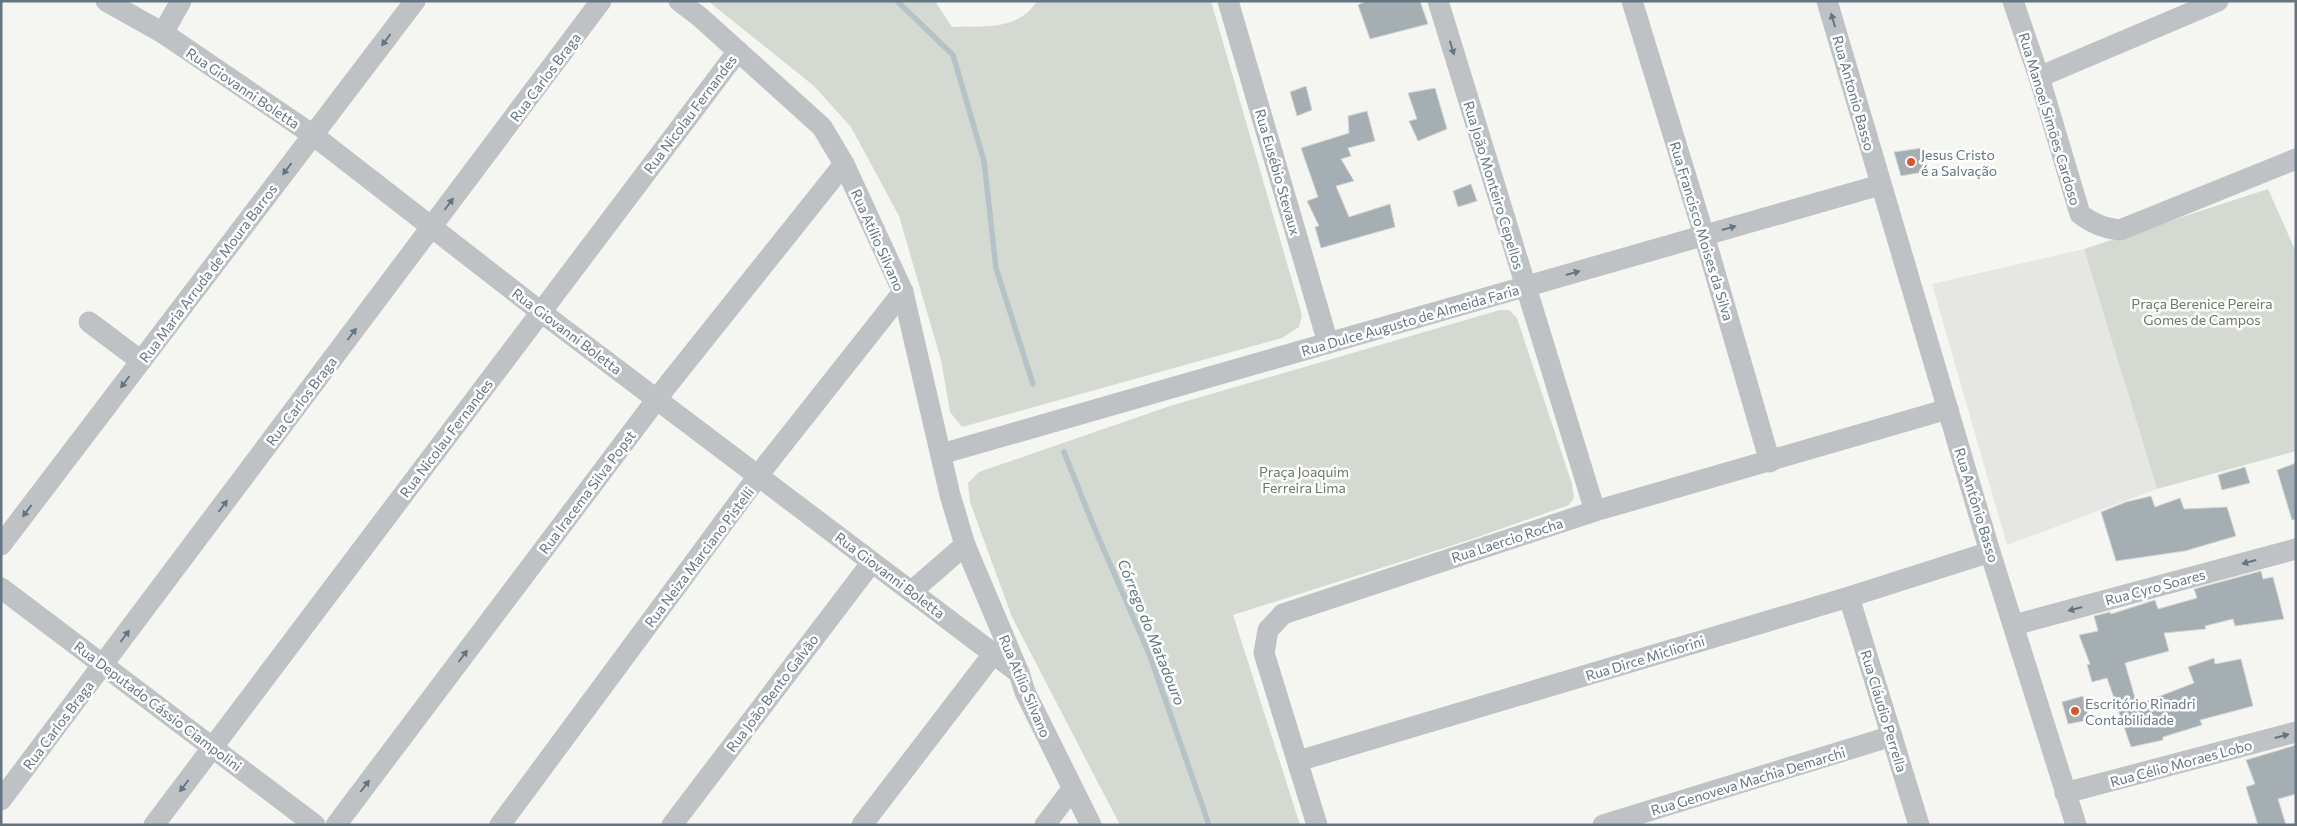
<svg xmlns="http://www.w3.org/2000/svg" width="2297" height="826" font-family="Commissioner,sans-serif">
<rect width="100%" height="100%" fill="#f5f5f1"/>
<path fill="#e6e7e5" d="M2084 249 2157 489 2007 545 1932 284Z"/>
<g fill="#d4dad1">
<path d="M708 1H935L952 27C984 26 1018 31 1037 1H1211L1302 315 1299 327 1282 338 962 427 950 412 941 360 899 216 851 127 814 86Z"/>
<path d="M2268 189 2296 252V451L2157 489 2084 249Z"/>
<path d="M1500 310H1509L1517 318 1572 484 1574 498 1569 505 1469 540 1233 615 1300 825H1120L1012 617 970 502 968 483 979 472 1170 406Z"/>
</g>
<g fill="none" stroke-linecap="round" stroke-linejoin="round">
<g stroke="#b6c2c7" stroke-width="5.5">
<path d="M897 1 953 55 984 161 996 268 1033 384"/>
<path d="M1064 452 1094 527 1150 656 1209 825"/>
</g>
</g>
<g fill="#a5aeb3" stroke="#d6d6d4">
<path d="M1366 1H1420L1428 24 1370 39 1358 5Z"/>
<path d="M1306 86 1312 110 1297 116 1290 92Z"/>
<path d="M1435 88 1447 129 1418 141 1409 121 1417 119 1408 93Z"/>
<path d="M1367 111 1375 141 1348 148 1351 156 1341 159 1354 181 1336 186 1349 217 1390 204 1395 227 1321 248 1315 227 1319 226 1307 201 1318 197 1301 148 1349 133 1348 116Z"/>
<path d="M1922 148 1928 171 1901 176 1894 152Z"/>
<path d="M1471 184 1477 201 1458 207 1453 191Z"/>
<path d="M2296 463V519L2292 520 2277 470Z"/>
<path d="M2245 467 2250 483 2222 490 2218 475Z"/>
<path d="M2151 496 2155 507 2180 498 2184 509 2227 507 2236 536 2185 551 2116 561 2101 512 2126 502Z"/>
<path d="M2261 571 2263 579 2273 577 2284 619 2235 626 2233 619 2205 626 2206 629 2164 633 2169 651 2125 663 2137 705 2194 683 2188 667 2214 658 2215 664 2241 659 2253 706 2200 720 2202 725 2163 737V740L2131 747 2107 678 2092 682 2087 665 2090 664 2079 635 2098 631 2094 616 2110 612 2111 614 2155 600 2158 609 2197 598 2194 589Z"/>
<path d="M2083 696 2089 720 2068 724 2062 702Z"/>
<path d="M2296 745V794L2278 799 2286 825H2258L2246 787 2255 784 2246 760Z"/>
</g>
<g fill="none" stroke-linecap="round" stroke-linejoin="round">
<g stroke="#bec2c5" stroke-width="21">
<path d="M106 1 163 33 313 135 541 312 1019 673"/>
<path d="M679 1 700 17 822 127 844 164 903 292 950 495 965 545 1019 673 1025 692 1091 825"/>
<path d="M1228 1 1328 343"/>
<path d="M1438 1 1595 511"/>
<path d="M1632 1 1704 235 1770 462"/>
<path d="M1827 1 1990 552 2076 825"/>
<path d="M2013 1 2039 77 2080 214C2093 224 2104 228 2120 230L2296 159"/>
<path d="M163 33 181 1"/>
<path d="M2039 77 2218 1"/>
<path d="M89 322 141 361"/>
<path d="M941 454 1880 185"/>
<path d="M1 545 415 1"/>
<path d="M1 588 315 825"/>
<path d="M912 591 965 545"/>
<path d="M1849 597 1919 825"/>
<path d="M2014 625 2296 549"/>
<path d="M1298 761 1849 597 1990 552"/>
<path d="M2065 793 2296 732"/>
<path d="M1 800 601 1"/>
<path d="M154 825 738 51"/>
<path d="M336 825 666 387 844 164"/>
<path d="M500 825 767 464 903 292"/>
<path d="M672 825 872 562"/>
<path d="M862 825 994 653"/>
<path d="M1045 825 1072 789"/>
<path d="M1317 825 1264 653 1268 630 1283 614 1595 511 1948 409"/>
<path d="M1603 825 1892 736"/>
</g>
</g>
<defs><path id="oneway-solid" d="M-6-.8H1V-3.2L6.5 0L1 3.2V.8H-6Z" transform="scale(1.25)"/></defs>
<g fill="#647582">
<use href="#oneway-solid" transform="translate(1833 20) rotate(-106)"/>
<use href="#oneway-solid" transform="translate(386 40) rotate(127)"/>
<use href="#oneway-solid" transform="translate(1452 48) rotate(73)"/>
<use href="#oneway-solid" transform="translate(287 169) rotate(127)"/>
<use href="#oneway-solid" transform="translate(449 204) rotate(-53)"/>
<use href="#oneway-solid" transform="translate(1729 228) rotate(-16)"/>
<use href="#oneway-solid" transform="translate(1573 273) rotate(-16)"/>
<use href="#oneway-solid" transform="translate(352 334) rotate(-53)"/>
<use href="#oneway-solid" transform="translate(125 382) rotate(127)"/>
<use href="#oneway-solid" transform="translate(223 506) rotate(-53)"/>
<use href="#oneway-solid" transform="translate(27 511) rotate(127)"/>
<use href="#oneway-solid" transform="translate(2249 562) rotate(165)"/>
<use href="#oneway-solid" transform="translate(2075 609) rotate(165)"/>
<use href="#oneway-solid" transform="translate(125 636) rotate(-53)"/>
<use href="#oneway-solid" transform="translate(463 656) rotate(-53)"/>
<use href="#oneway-solid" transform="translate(2282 736) rotate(-15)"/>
<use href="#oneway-solid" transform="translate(184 786) rotate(127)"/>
<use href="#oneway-solid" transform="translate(365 786) rotate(-53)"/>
</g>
<g fill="#e15225" stroke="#fff" stroke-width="2">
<circle cx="1911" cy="162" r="5"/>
<circle cx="2075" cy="711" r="5"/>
</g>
<g text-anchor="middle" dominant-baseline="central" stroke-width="5" stroke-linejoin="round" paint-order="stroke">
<g font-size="14" fill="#647582" stroke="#fff">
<text transform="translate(545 77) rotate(-53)">Rua Carlos Braga</text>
<text transform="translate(243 88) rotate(34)">Rua Giovanni Boletta</text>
<text transform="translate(1854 93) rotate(74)">Rua Antonio Basso</text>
<text transform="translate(690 114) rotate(-53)">Rua Nicolau Fernandes</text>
<text transform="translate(2050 119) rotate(73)">Rua Manoel Simões Cardoso</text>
<text transform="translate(1278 172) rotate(74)">Rua Eusébio Stevaux</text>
<text transform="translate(1494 185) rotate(73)">Rua João Monteiro Cepellos</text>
<text transform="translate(1702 231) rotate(73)">Rua Francisco Moises da Silva</text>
<text transform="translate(878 240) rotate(66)">Rua Atílio Silvano</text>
<text transform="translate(208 273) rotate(-53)">Rua Maria Arruda de Moura Barros</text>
<text transform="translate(1410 320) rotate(-16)">Rua Dulce Augusto de Almeida Faria</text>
<text transform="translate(567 331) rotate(37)">Rua Giovanni Boletta</text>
<text transform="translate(301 401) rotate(-53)">Rua Carlos Braga</text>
<text transform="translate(446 438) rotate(-53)">Rua Nicolau Fernandes</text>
<text transform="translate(587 492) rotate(-53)">Rua Iracema Silva Popst</text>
<text transform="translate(1977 505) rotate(73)">Rua Antônio Basso</text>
<text transform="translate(1507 540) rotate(-18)">Rua Laercio Rocha</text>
<text transform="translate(699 557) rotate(-53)">Rua Neiza Marciano Pistelli</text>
<text transform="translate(890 575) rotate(37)">Rua Giovanni Boletta</text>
<text transform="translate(2155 587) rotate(-15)">Rua Cyro Soares</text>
<text transform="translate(1645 658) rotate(-17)">Rua Dirce Micliorini</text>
<text transform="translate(1025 686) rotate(67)">Rua Atílio Silvano</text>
<text transform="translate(772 693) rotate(-53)">Rua João Bento Galvão</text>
<text transform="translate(158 706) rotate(37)">Rua Deputado Cássio Ciampolini</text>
<text transform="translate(1884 711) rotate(73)">Rua Cláudio Perrella</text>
<text transform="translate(58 725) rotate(-53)">Rua Carlos Braga</text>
<text transform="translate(2181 763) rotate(-15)">Rua Célio Moraes Lobo</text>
<text transform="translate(1748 781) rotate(-17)">Rua Genoveva Machia Demarchi</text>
</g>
<g font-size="14" fill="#647582" stroke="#fff" text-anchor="start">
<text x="1921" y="154">Jesus Cristo<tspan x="1921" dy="16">é a Salvação</tspan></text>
<text x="2085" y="703">Escritório Rinadri<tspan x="2085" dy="16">Contabilidade</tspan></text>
</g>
<g font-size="14" fill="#687a63" stroke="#fff">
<text x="2202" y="303">Praça Berenice Pereira<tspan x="2202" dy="16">Gomes de Campos</tspan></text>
<text x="1304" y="471">Praça Joaquim<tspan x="1304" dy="16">Ferreira Lima</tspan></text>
</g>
<g font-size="15" font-style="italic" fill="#60777f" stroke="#fff">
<text transform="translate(1152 632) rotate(68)">Córrego do Matadouro</text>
</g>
</g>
<rect width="2297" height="826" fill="none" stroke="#647582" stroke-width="5"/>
</svg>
